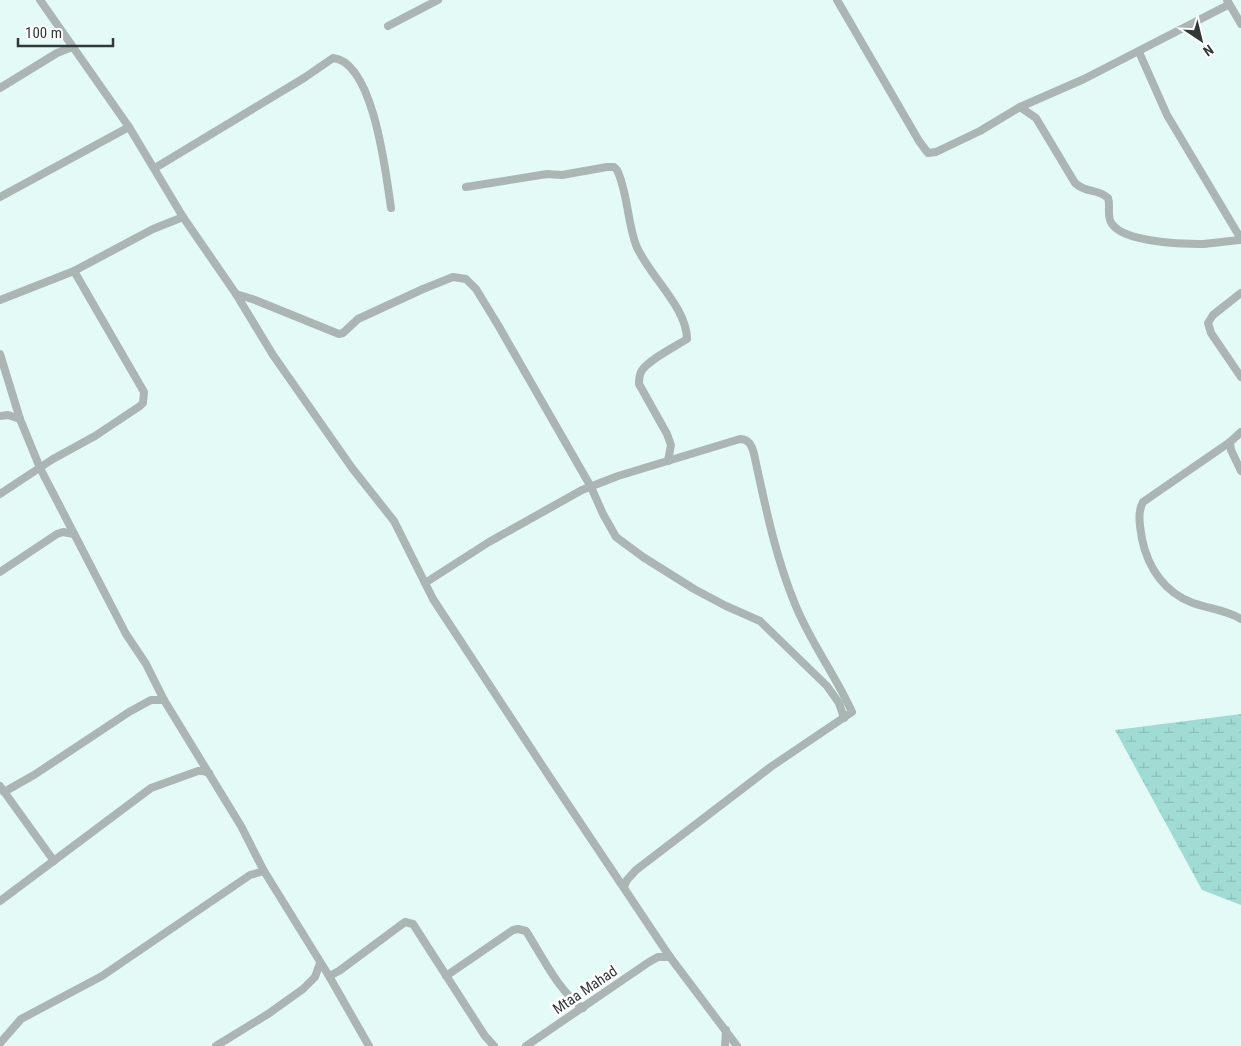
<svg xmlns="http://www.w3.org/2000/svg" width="1241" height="1046" font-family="'Roboto Condensed',sans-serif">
<defs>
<pattern id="wetland-marsh" width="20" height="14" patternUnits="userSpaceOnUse" patternTransform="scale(1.25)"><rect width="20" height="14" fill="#a1dcd4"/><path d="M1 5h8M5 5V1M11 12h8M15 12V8" fill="none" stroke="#8bbeb7"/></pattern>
</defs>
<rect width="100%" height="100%" fill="#e4faf7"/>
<path fill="url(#wetland-marsh)" d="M1241 714V905L1202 890 1115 730Z"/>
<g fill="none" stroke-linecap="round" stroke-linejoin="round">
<g stroke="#abb5b3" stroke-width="8">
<path d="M40 0 129 127 183 217 236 294 273 355 352 468 394 521 433 599 551 779 670 957 737 1046"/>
<path d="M837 0 919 141 928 153 936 152 980 131 1020 107 1084 79 1228 5"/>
<path d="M1227 0 1241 24"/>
<path d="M388 26 438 0"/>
<path d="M1139 52 1167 115 1241 239"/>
<path d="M0 88 57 53 72 47"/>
<path d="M1020 107 1036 118 1075 183C1087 194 1097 188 1108 198 1111 206 1106 216 1112 224 1124 242 1181 244 1202 244 1215 243 1228 241 1241 240"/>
<path d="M155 168 304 78 333 58C374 62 386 175 391 208"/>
<path d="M466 187 547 174 562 175 607 167H614L617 170C628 193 627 221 636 245 648 275 687 307 687 339 676 346 646 361 641 372 639 376 639 380 639 384L667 434 671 445 668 461"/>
<path d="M0 197 129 127"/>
<path d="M1241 293 1213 315 1208 323 1211 333 1241 377"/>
<path d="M236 294 255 300 339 334 343 333 358 319 423 289 453 277 466 279 476 289 498 325 591 487 603 514 616 537 643 557 694 589 726 606 760 621 827 686 839 703 844 718"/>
<path d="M0 300 74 271 153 229 183 217"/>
<path d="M0 354 20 419 40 468 126 634 146 664 164 700 241 826 264 871 329 976 369 1046"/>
<path d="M0 416 8 415 20 419"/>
<path d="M1241 432 1230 442 1231 450 1241 471"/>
<path d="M1230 442 1143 502C1137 513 1140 526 1142 539 1148 568 1165 593 1193 603 1210 609 1226 610 1241 619"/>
<path d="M0 494 53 459 95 436 140 406 143 403 144 392 74 271"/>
<path d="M0 572 57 534 63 532 74 534"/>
<path d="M425 583 489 542 582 490 618 476 740 439C749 439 752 446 754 454 765 504 775 556 795 604 810 642 835 674 852 712L772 766 636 870 627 880 624 887"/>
<path d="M0 786 54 861"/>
<path d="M4 792 34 775 129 712 151 700H164"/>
<path d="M0 901 151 788 198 771H203L209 773"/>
<path d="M329 976 339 971 405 922 413 924 485 1036 494 1046"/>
<path d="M446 976 513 930 518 929 526 931C542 956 559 992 583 1008"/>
<path d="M0 1043 21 1019 102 976 250 875 264 871"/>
<path d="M216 1046 268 1014 303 989 315 977 320 963"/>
<path d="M526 1046 649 962 658 957H670"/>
<path d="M725 1046 726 1030"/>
</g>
</g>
<g text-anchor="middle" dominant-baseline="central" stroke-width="5" stroke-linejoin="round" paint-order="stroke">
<g font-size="15" fill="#303938" stroke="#fff">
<text transform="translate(585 990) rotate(-34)">Mtaa Mahad</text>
</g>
</g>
<g transform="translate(1201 40) rotate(145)" stroke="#ffffff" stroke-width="4" paint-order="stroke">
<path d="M0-4L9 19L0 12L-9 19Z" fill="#303938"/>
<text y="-8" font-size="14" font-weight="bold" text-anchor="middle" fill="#303938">N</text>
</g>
<path d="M18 38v8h95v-8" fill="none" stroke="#303938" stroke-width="2.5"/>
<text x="25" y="38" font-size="15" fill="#303938" stroke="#ffffff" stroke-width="4" paint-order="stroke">100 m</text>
</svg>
